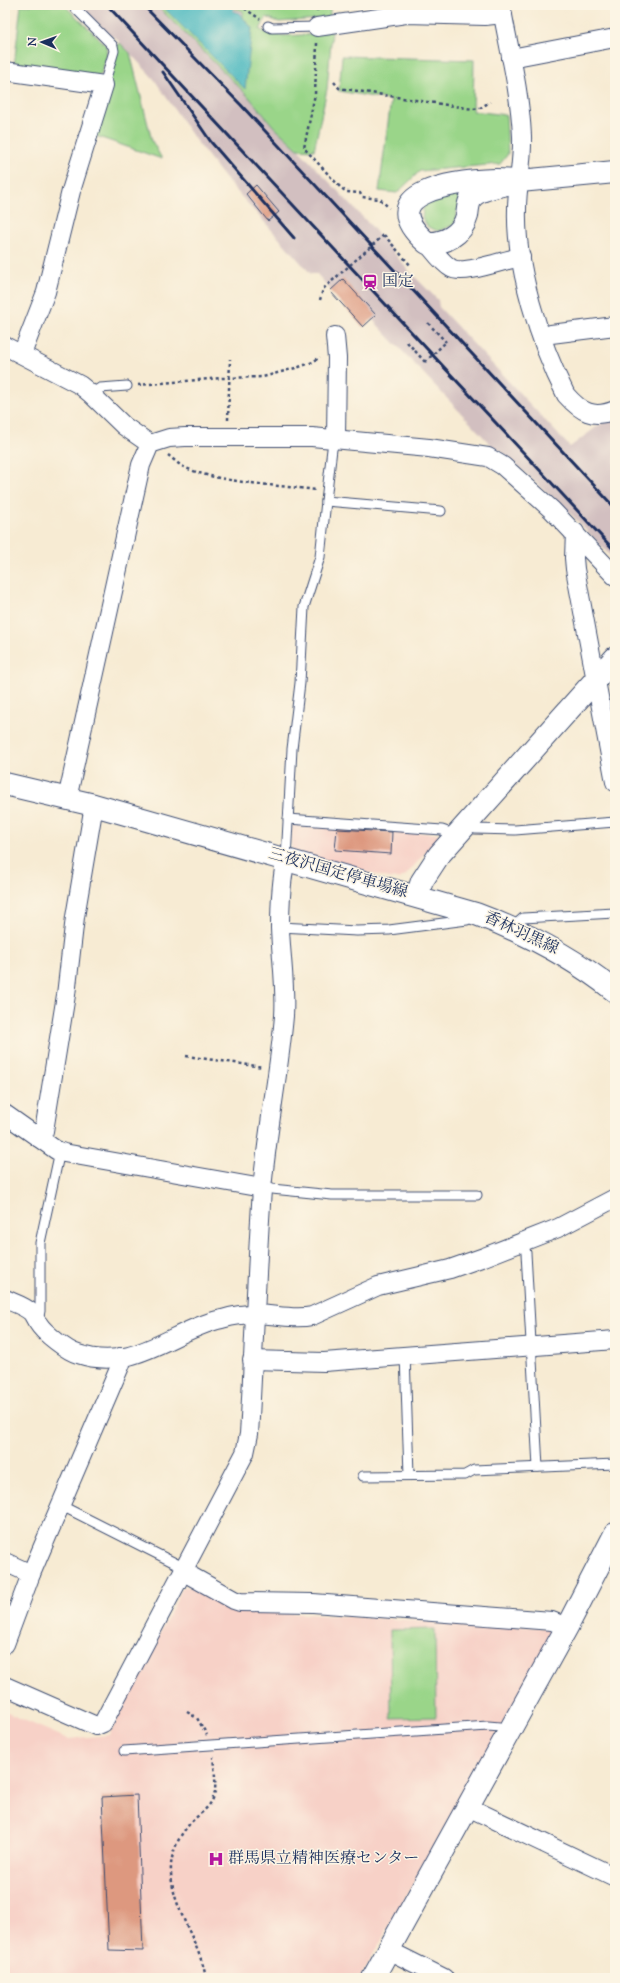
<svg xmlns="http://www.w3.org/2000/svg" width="620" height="1983" font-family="'Sorts Mill Goudy','Noto Serif JP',serif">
<rect width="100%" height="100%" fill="#fcf5e5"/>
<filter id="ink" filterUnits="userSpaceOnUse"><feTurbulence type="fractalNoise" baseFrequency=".025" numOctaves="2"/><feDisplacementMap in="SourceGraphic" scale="8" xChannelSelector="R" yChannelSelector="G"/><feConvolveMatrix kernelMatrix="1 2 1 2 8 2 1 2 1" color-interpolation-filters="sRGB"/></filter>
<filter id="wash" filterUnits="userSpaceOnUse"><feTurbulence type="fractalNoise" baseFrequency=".012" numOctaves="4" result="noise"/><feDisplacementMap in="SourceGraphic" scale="16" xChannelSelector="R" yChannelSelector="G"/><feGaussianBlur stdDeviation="0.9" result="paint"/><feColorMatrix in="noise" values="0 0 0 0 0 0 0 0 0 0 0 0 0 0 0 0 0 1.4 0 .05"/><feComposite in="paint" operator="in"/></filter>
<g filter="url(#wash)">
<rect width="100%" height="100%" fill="#f7ebd3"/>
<g fill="#f7d1c7">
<path d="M292 825 438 834 440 836 405 876 398 879 389 878 291 851Z"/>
<path d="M183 1587H192L235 1610 548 1628 553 1634 360 1978H5V1712L68 1739 109 1735Z"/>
</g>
<path fill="#d2bfc0" d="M79 5H222L244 12 248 96 274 127 298 149 373 228 408 270 438 300 439 307 570 447 603 422 613 419 615 425V561L573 516 504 454 493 447 372 319 363 327 317 274H311L225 178 194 138 154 79 114 36 112 37Z"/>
<g fill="#9ad589" stroke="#5a8274">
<path d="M21 5H64L106 45 107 55 101 74 93 78 14 66Z"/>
<path d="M156 5C187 5 214 2 243 17V11L222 5H330V18L279 22 266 17 260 30C282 40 309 34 332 31L327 89 314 150 298 149 274 127 248 96Z"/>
<path d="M120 43 130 53 152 141 162 159 93 135 117 46Z"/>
<path d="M342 56 474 60 473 111 506 115 508 154 500 164 420 171 397 193 379 191 391 100 339 91Z"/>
<path d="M462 191 454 225 438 231 428 227 422 218 424 202Z"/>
<path d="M435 1629 436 1717 391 1718 390 1630Z"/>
</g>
<path fill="#49b8bf" stroke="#32748e" d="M161 5H216L239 13 252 28 245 89Z"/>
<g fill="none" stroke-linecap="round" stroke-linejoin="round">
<path stroke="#49b8bf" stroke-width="4.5" d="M216 5 232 9"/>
</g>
<g id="blocks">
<g fill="#dd987f">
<path d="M256 185 279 212 268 221 246 194Z"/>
<path d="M343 279 376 315 363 327 330 291Z"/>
<path d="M337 829 392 832 391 854 335 850Z"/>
<path d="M137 1795 143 1951 109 1950 102 1797Z"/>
</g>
</g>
</g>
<g filter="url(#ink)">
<use href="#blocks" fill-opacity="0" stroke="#3c4b70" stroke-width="1"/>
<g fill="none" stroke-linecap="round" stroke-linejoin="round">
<defs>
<g id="lane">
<path d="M72 5 113 46 114 51 104 85"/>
<path d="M268 26 272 28 317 27"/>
<path d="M91 394 100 388 127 386"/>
<path d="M326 501 441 511"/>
<path d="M288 819 442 830 456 835"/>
<path d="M467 824 475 829 515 830 615 822"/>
<path d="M286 859 292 749 300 683 304 607 320 557 327 492 332 449 336 439"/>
<path d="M280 927 357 931 389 930 467 920 472 917"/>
<path d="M513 927 523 918 615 913"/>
<path d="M262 1188 332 1195H477"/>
<path d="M523 1242 526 1253 538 1467"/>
<path d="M38 1321 40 1311V1243L60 1151"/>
<path d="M405 1354 409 1475"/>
<path d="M363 1476 465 1475 474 1470 615 1464"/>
<path d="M60 1505 185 1568"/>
<path d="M124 1751 488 1726 500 1727 510 1732"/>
</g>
<g id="street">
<path d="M501 5C509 49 520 92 522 136 523 161 517 185 517 209 515 266 540 344 566 395 581 412 593 419 615 410"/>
<path d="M317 27 406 14 485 16 503 14"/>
<path d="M511 58 615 38"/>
<path d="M5 71 104 85 71 191 46 292 22 354"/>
<path d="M427 243C434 251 442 263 451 268 463 276 506 259 521 257"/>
<path d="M335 336 337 358 336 439"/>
<path d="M542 337 551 334 615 326"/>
<path d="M5 346 80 385 91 394 124 426 150 444"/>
<path d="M575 532 574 558 575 569 615 782"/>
<path d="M67 799 141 465 150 444 169 438 185 437H312L429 448 488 457 503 466 552 510 615 576"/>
<path d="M5 1114 56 1150 64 1153 262 1188"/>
<path d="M39 1138 44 1131 66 995 75 917 94 805"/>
<path d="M5 1299C14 1303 25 1306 32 1313 34 1316 35 1320 38 1323 44 1333 67 1351 78 1354 135 1373 171 1330 222 1319 232 1316 244 1314 255 1314 273 1314 293 1320 312 1316L378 1286 450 1269 484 1257 558 1228 615 1198"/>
<path d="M252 1360 324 1362 615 1340"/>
<path d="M5 1562 31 1574"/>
<path d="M185 1568 191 1576 234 1600 240 1602 313 1603 552 1621 567 1627"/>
<path d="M5 1644 31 1574 121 1364 120 1357"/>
<path d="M5 1686 96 1726 103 1723 245 1453 249 1434C254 1353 256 1271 262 1190 267 1131 279 1074 284 1016 286 986 281 957 280 928 280 905 281 881 286 859"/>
<path d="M468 1807 615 1877"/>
<path d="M388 1950 444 1978"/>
</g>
<g id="secondary">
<path d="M496 180 520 181C507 185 483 187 473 196 468 201 468 209 467 216 462 235 444 244 427 243 367 191 460 181 496 180Z"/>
<path d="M520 181 615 172"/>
<path d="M5 784 94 805 476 914C527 933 572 957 615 991"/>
<path d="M417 896 422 881 439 855 615 658"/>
<path d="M373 1978 567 1627 615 1534"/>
</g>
</defs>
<use href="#lane" stroke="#3c4b70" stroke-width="11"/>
<use href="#street" stroke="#3c4b70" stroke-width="20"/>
<use href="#secondary" stroke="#3c4b70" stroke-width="24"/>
<g stroke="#3c4b70" stroke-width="2.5" stroke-dasharray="3 3" stroke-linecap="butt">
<path d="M233 5 244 8 260 19"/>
<path d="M317 11V5"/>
<path d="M317 43 315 94 304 148 341 188 347 192 360 193 362 197 380 199 389 208"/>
<path d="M334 82 339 88 473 109 480 108 490 102"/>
<path d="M384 235 411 266"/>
<path d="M320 300 323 289 332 281"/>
<path d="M428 323 446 342"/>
<path d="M407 342 425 362"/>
<path d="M138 385 222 378 263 377 299 367 313 362 320 357"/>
<path d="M228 420 230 359"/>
<path d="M168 455C172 458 177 463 182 466 214 483 279 485 316 490"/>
<path d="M186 1056 263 1067"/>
<path d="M187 1712 197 1718 207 1735"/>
<path d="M206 1978C199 1939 169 1906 171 1865 172 1852 179 1836 188 1826 197 1814 213 1808 215 1791 216 1780 214 1767 213 1757"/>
</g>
<use href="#lane" stroke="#fff" stroke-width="9"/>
<use href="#street" stroke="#fff" stroke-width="18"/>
<use href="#secondary" stroke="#fff" stroke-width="22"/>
<g stroke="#1b2f5e" stroke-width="3">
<path d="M107 5 615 551"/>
<path d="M143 5 241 105 615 508"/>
<path d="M163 72 211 142 294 238"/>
</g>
<g stroke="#3c4b70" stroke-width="2.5" stroke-dasharray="3 3" stroke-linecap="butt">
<path d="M332 281 384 235"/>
<path d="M425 362 446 342"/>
</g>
</g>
</g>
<defs>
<symbol id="station-bare" viewBox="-9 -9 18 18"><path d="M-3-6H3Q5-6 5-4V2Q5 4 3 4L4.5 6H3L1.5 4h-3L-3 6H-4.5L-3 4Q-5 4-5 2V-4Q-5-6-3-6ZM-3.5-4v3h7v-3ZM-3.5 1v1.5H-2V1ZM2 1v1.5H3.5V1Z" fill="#b5179e" stroke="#fcf5e5" stroke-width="2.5" paint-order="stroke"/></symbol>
<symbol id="hospital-bare" viewBox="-9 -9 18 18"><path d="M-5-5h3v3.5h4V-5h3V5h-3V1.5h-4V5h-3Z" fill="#b5179e" stroke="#fcf5e5" stroke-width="2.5" paint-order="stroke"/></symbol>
</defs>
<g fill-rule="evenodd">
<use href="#station-bare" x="359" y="271" width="22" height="22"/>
<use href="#hospital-bare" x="205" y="1848" width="22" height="22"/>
</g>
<g text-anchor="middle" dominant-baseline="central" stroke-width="3" stroke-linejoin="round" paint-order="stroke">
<g font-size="16" fill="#1b2f5e" stroke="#fcf5e5" text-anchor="start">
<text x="382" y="282">国定</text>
<text x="228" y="1859">群馬県立精神医療センター</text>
</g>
<g font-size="16" fill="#1b2f5e" stroke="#fcf5e5">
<text transform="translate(338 874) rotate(16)">三夜沢国定停車場線</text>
<text transform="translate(521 934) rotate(25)">香林羽黒線</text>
</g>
</g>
<rect width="620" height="1983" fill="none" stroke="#fcf5e5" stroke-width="20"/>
<g transform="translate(42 42) rotate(272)" stroke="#fcf5e5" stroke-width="3" paint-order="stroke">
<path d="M0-3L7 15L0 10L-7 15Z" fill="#1b2f5e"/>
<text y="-6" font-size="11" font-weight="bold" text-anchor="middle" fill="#1b2f5e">N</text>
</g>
</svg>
